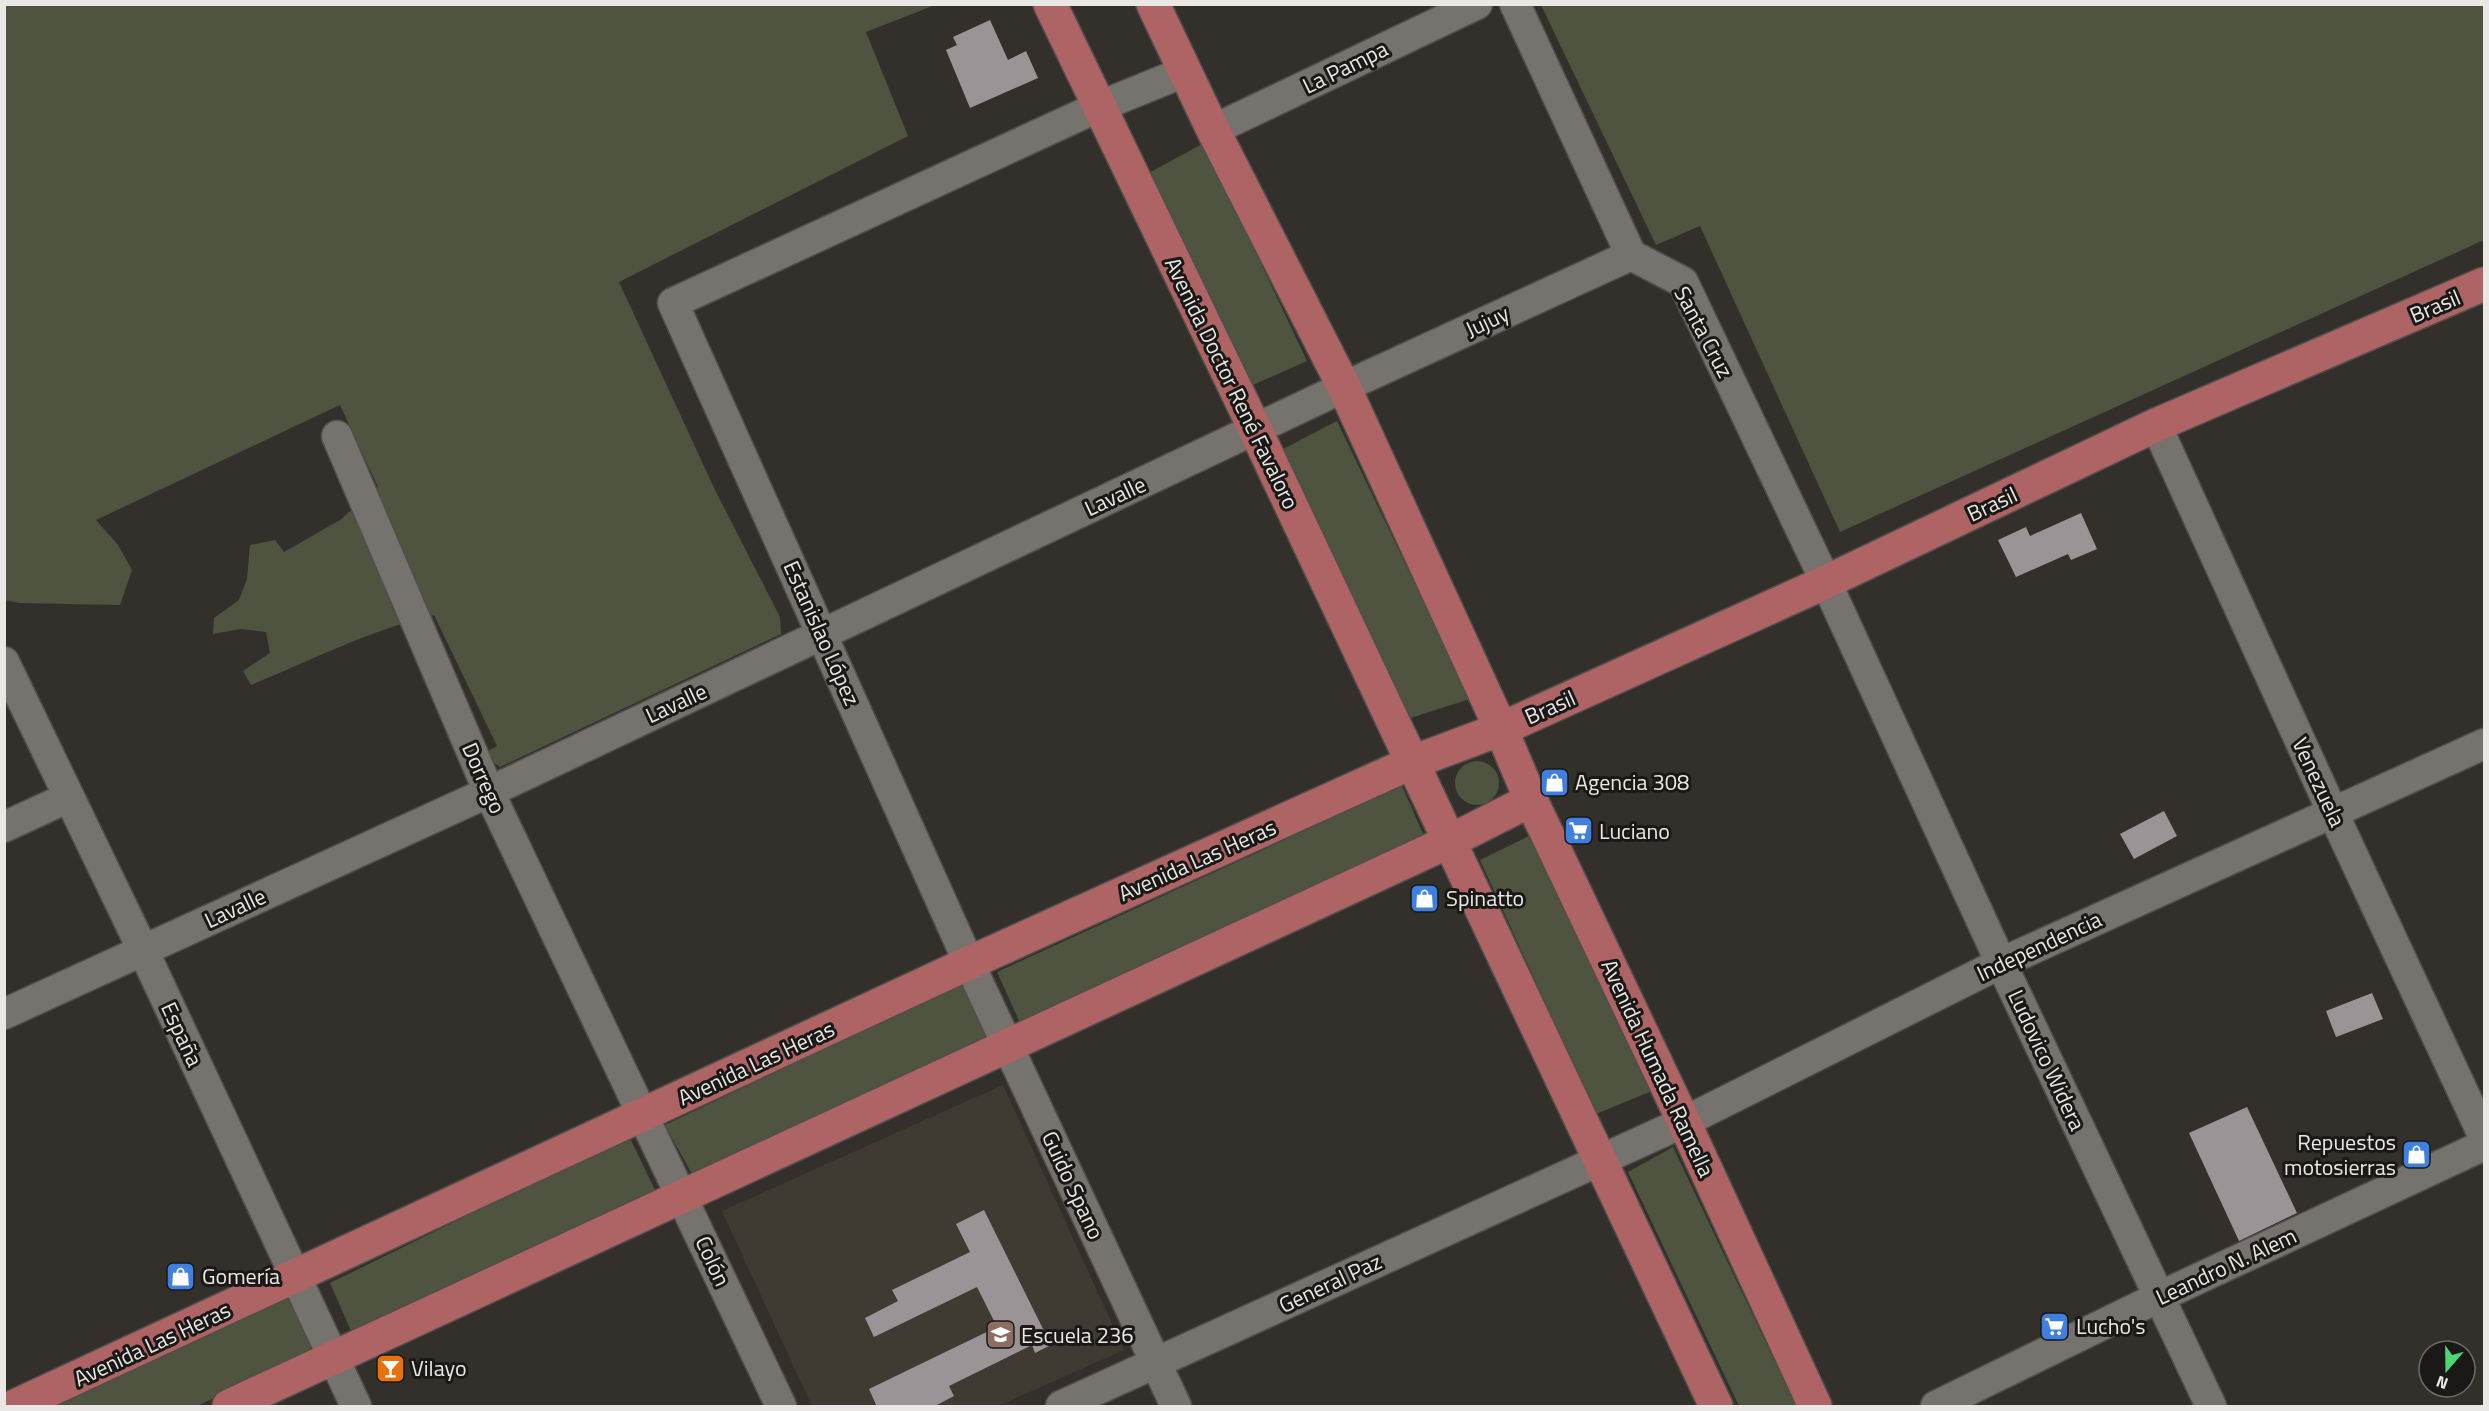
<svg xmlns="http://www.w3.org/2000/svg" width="2489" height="1411" font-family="'Titillium Web',sans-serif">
<rect width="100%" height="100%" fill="#33302c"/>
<path fill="#403b32" d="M1003 1085 1124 1350 998 1406H812L722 1211Z"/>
<g fill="#4e543f">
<path d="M4 5H935L866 32 908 136 619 282 715 490 780 617 781 634 500 767 482 754 497 746 434 615C370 630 312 660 251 685L243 671 270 653 266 632 241 629 213 634 214 618 239 600 247 579 250 545 275 540 284 552 340 520 378 487 340 405 96 520 118 545 132 570 120 605 19 603 5 600Z"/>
<path d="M1541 5H2484V240L1840 532 1700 226 1656 245Z"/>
<path d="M1204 143 1307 361 1253 385 1147 174Z"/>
<path d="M1337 421 1470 699 1407 719 1283 449Z"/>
<circle cx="1477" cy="783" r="22"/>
<path d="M1402 786 1424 836 1020 1023 997 972Z"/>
<path d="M1529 836 1652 1091 1596 1114 1480 860Z"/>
<path d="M965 982 992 1038 693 1176 665 1125Z"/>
<path d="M629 1136 656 1192 659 1206 351 1331 330 1283Z"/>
<path d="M1673 1147 1796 1406H1739L1628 1172Z"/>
<path d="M287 1298 316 1351 197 1406H57Z"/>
</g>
<g fill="#9a9497">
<path d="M990 20 1008 60 1026 51 1038 78 970 108 946 50 957 45 953 37Z"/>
<path d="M2081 513 2097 549 2071 560 2068 554 2016 577 1998 540 2026 527 2030 536Z"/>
<path d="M2164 811 2177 836 2134 859 2120 834Z"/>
<path d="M2372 993 2383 1019 2336 1037 2326 1011Z"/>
<path d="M2247 1107 2297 1213 2239 1241 2189 1133Z"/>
<path d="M984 1210 1051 1345 1035 1353 1032 1345 949 1386 954 1396 933 1407H877L869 1389 997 1327 977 1287 874 1337 865 1318 898 1301 892 1290 970 1252 956 1224Z"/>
</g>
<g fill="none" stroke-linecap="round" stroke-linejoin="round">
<defs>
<g id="minor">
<path d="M1515 4 1631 255 1683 282 1826 582 2001 963 2211 1406"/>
<path d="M1213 130 1477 4"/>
<path d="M2156 425 2333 813 2484 1137"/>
<path d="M337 436 489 792 781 1406"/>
<path d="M4 662 143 950 356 1406"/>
<path d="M4 827 69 797"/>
<path d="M4 1014 489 792 1344 387 1631 255"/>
<path d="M1061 1406 1684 1122 2001 963 2484 744"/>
<path d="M1176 1406 969 963 673 303 1098 107 1184 72"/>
<path d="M1936 1406 2159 1297 2484 1145"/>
</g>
<g id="major">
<path d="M1050 4 1255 429 1716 1406"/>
<path d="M1153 4 1213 130 1344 387 1501 729 1531 800 1684 1122 1815 1406"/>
<path d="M15 1406 969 963 1413 762 1501 729 1826 582 2156 425 2484 284"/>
<path d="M229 1406 1448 842 1531 800"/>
</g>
</defs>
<use href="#minor" stroke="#514e4b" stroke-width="33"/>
<use href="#major" stroke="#514e4b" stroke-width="36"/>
<use href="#minor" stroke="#76736e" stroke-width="30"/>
<use href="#major" stroke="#ae6364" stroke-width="33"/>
</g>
<defs>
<symbol id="shop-square" viewBox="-11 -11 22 22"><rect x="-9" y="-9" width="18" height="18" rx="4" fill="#3f7fe0" stroke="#1a1917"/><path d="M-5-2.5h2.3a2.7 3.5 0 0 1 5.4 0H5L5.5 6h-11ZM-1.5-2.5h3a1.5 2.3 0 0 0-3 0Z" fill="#fff"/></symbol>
<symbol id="supermarket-square" viewBox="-11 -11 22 22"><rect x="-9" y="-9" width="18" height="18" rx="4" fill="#3f7fe0" stroke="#1a1917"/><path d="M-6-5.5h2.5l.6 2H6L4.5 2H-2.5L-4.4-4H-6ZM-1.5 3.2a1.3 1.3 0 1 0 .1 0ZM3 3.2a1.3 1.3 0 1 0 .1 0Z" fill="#fff"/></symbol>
<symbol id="school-square" viewBox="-11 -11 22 22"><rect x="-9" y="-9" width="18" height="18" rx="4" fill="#8d6e63" stroke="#1a1917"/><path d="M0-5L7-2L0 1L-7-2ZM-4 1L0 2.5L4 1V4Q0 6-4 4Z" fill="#fff"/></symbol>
<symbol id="bar-square" viewBox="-11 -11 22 22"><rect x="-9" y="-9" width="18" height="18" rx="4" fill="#e8710a" stroke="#1a1917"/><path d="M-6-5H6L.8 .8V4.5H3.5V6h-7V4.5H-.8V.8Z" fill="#fff"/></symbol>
</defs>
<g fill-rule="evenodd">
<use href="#shop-square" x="1538" y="766" width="33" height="33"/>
<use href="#supermarket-square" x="1562" y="814" width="33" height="33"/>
<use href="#shop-square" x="1408" y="882" width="33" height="33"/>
<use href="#shop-square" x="2400" y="1138" width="33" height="33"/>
<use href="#shop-square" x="164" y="1260" width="33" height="33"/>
<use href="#supermarket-square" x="2038" y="1310" width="33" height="33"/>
<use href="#school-square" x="984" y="1318" width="33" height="33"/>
<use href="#bar-square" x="374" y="1352" width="33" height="33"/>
</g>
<g text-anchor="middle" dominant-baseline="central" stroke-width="6" stroke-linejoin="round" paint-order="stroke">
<g font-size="22" fill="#e9e8e5" stroke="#1a1917">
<text transform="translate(1345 67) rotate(-26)">La Pampa</text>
<text transform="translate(2435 306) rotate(-23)">Brasil</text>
<text transform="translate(1487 321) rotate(-25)">Jujuy</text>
<text transform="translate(1704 332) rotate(62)">Santa Cruz</text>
<text transform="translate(1232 383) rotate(64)">Avenida Doctor René Favaloro</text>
<text transform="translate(1115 496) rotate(-25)">Lavalle</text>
<text transform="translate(1992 504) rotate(-25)">Brasil</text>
<text transform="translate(822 633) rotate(66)">Estanislao López</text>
<text transform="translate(676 703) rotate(-25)">Lavalle</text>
<text transform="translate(1550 707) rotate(-24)">Brasil</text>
<text transform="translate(484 778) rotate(66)">Dorrego</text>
<text transform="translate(2319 782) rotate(65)">Venezuela</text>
<text transform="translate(1197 860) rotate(-24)">Avenida Las Heras</text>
<text transform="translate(235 908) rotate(-25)">Lavalle</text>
<text transform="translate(2039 946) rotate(-25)">Independencia</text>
<text transform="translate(182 1034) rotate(65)">España</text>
<text transform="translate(2047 1060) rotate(65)">Ludovico Widera</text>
<text transform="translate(756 1063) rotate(-25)">Avenida Las Heras</text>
<text transform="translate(1658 1068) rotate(65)">Avenida Humada Ramella</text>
<text transform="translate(1073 1185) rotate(65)">Guido Spano</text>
<text transform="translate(713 1261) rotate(65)">Colón</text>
<text transform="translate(2226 1266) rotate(-25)">Leandro N. Alem</text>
<text transform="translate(1330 1283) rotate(-25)">General Paz</text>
<text transform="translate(152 1344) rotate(-25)">Avenida Las Heras</text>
</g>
<g font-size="22" fill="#e9e8e5" stroke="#1a1917" text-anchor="start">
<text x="1575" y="782">Agencia 308</text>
<text x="1599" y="831">Luciano</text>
<text x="1446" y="898">Spinatto</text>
<text x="2396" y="1142" text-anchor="end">Repuestos<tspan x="2396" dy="25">motosierras</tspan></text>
<text x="202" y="1276">Gomería</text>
<text x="2076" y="1326">Lucho's</text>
<text x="1021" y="1335">Escuela 236</text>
<text x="411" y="1368">Vilayo</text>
</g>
</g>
<rect width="2489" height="1411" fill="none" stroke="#e9e8e5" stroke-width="12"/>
<g transform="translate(2447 1369) rotate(200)"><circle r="28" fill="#1a1917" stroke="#6d6c69" stroke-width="1.5"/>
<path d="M0-4.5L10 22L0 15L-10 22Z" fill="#4dd676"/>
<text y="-9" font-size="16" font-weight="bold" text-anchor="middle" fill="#e9e8e5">N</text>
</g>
</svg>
